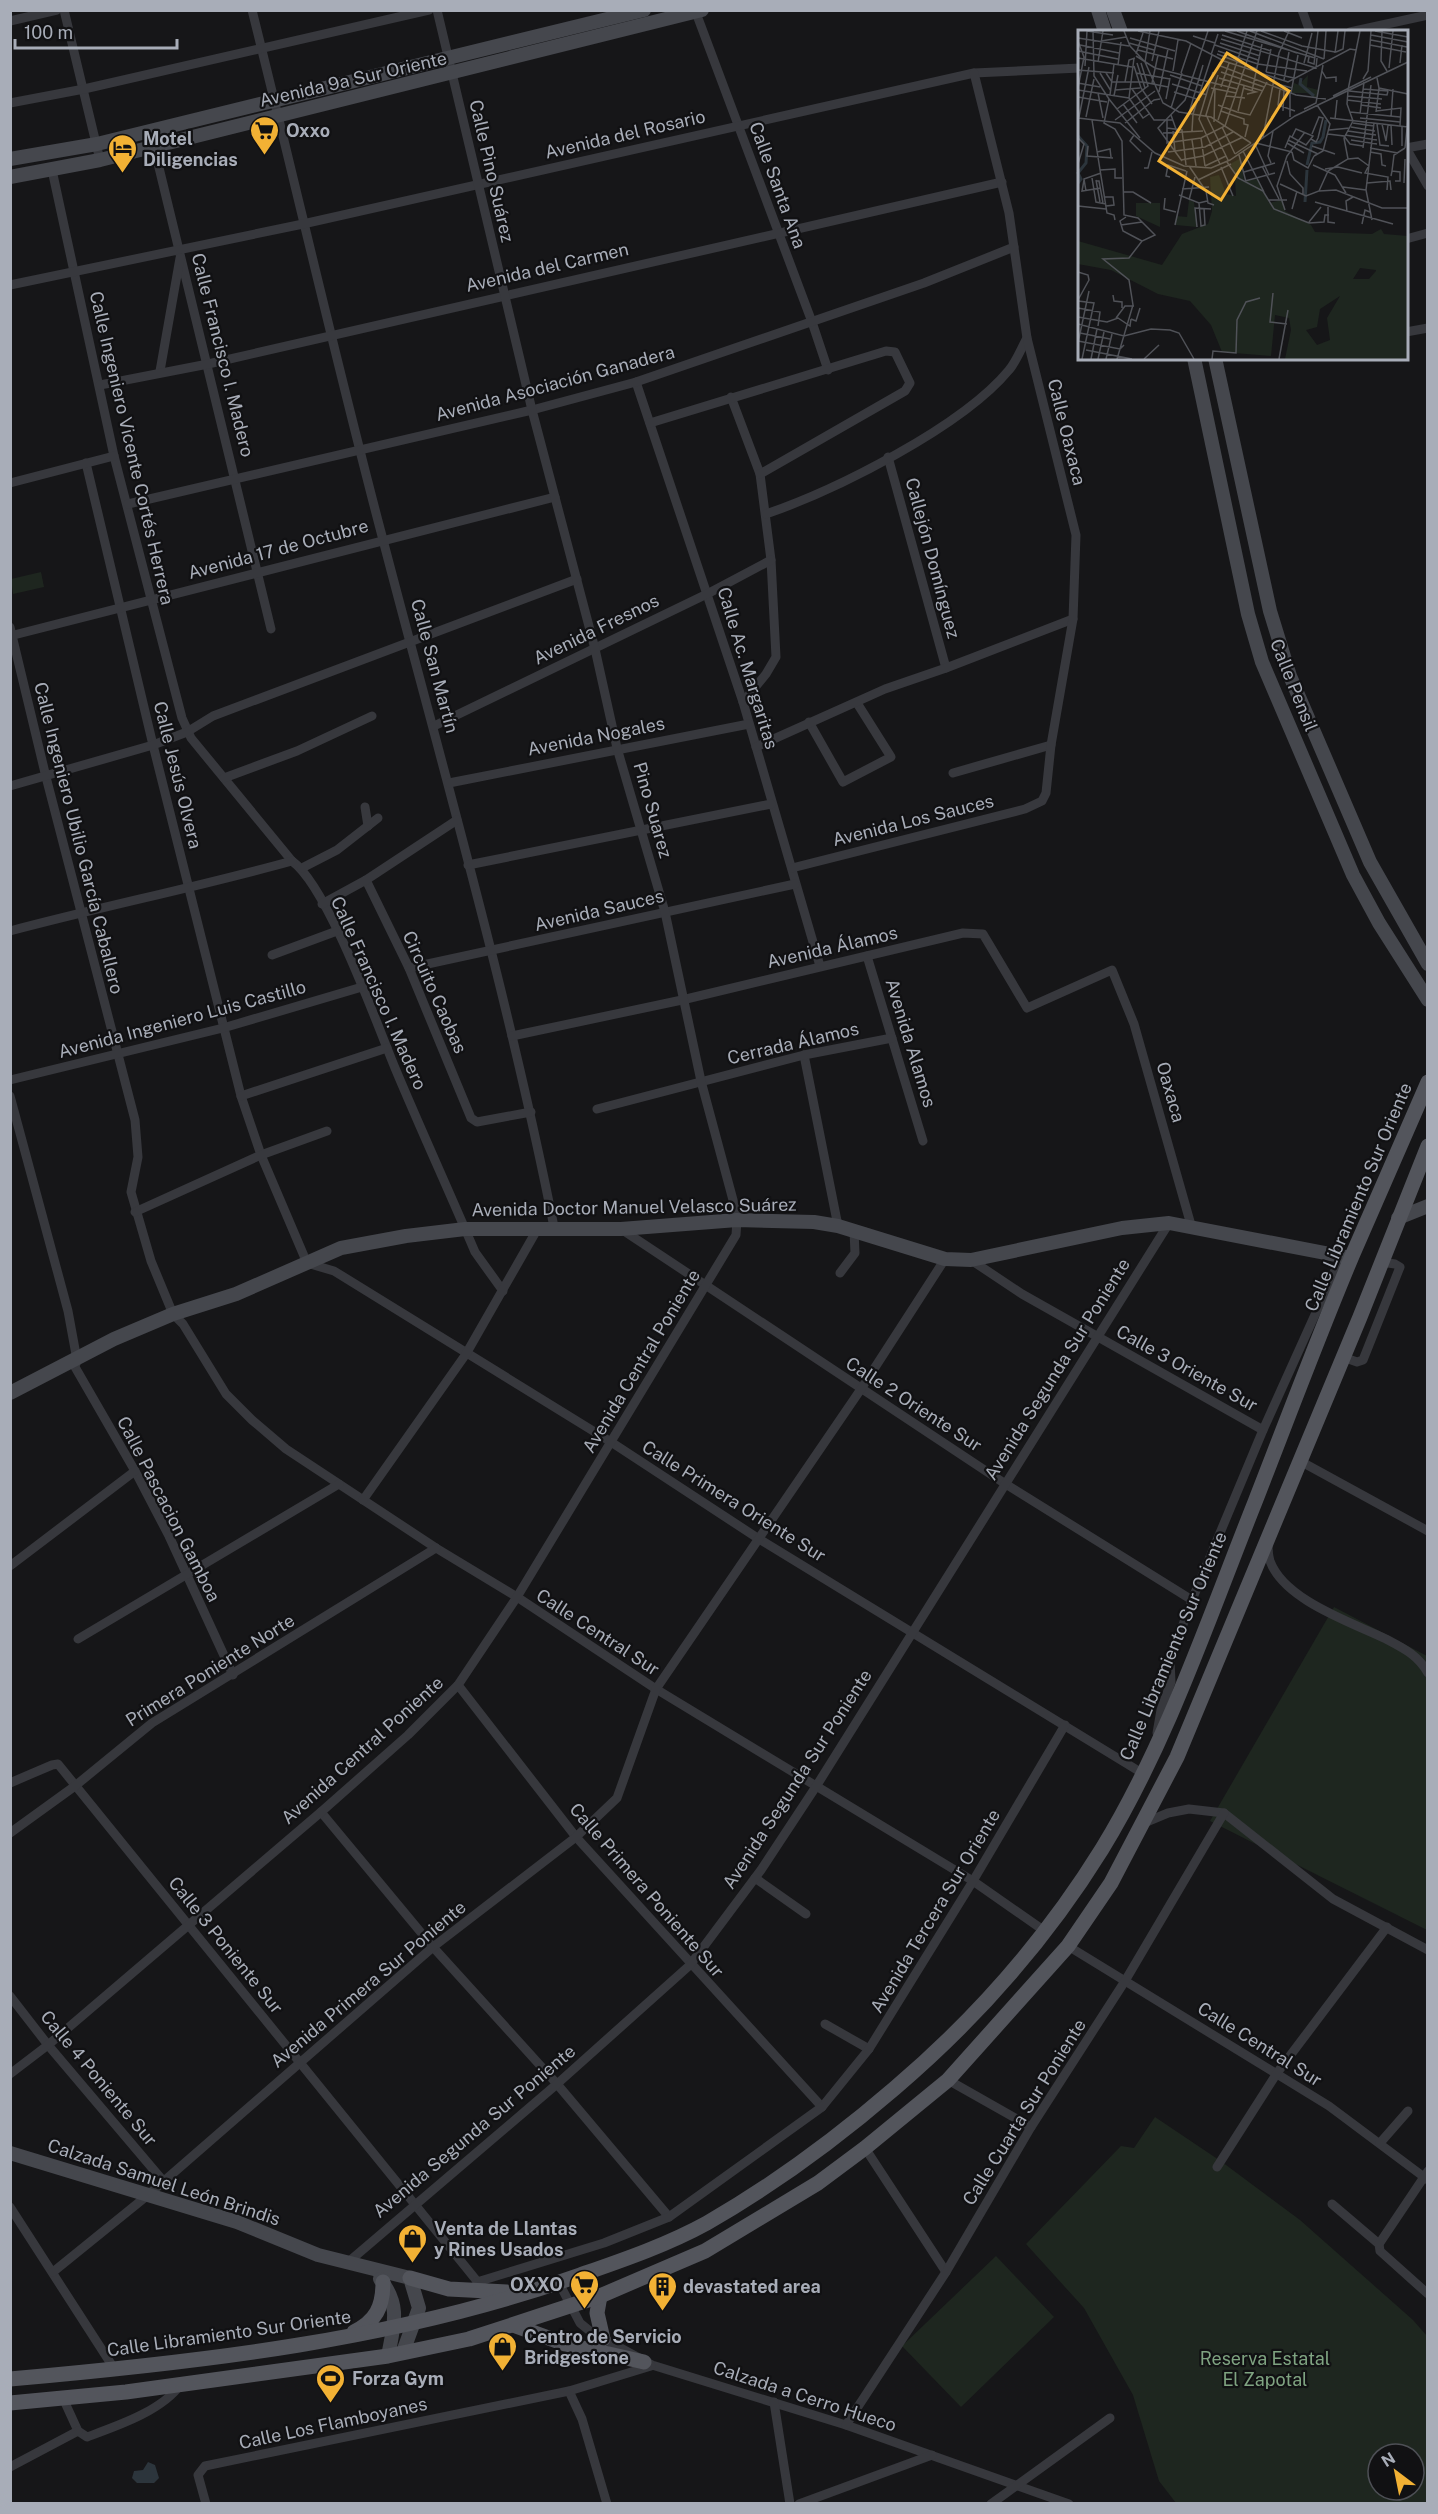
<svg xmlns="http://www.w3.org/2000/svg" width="1438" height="2514" font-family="'Public Sans',sans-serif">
<rect width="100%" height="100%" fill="#161618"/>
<g fill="#1e261f" fill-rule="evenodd">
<path d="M41 572 44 587 13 594 11 579Z"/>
<path d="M1334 1607 1427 1656V1930L1210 1821Z"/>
<path d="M1155 2117 1222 2162 1300 2220 1413 2320 1427 2336V2503H1176L1159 2481 1133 2395 1084 2308 1026 2244 1121 2146 1134 2148ZM1378 2454H1414V2490H1378Z"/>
<path d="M996 2256 1054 2317 961 2407 902 2346Z"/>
</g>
<path fill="#2c353c" d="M148 2462 155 2465 159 2478 154 2483H137L132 2478 134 2471 143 2470Z"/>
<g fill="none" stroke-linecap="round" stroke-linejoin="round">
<g stroke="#37383d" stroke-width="9">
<path d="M64 10 100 160"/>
<path d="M252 10C296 186 336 362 382 536 442 766 508 995 554 1227"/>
<path d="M695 10 812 322 828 370"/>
<path d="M1302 10 1310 32"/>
<path d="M10 21 57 10"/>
<path d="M1350 32 1428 15"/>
<path d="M10 103 84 89 429 10"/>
<path d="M154 147 271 629"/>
<path d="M1406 148 1428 186"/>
<path d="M1406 148 1428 144"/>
<path d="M52 170 114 456 182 718 191 738 292 861C328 887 376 1022 395 1068 421 1130 449 1191 475 1252L503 1291"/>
<path d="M1406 239 1428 233"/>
<path d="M10 285 303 224 974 73 1080 68"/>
<path d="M1406 332 1428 328"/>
<path d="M160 371 180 258"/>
<path d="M636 382 743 702 820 966"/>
<path d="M100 385 208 364 1002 182"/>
<path d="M731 397 760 474 771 560 776 657 766 674 743 702"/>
<path d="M650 423 886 351 895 352 910 383 905 391 760 474"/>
<path d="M888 457 946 668"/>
<path d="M86 463 153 745 241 1096 261 1155 307 1263 334 1271 611 1442 759 1539 1142 1773"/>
<path d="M10 483 114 456"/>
<path d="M128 504 532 410 636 382 924 283 1014 247"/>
<path d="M766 514C836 490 962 427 1009 370 1016 362 1021 349 1027 338"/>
<path d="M10 627 46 777 135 1120 138 1157 131 1192 151 1261 173 1314 183 1324 226 1394 252 1420 286 1449 436 1548 517 1597 656 1689 973 1881 1046 1932"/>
<path d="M10 636 555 497"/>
<path d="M809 722 843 782 891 757 857 703"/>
<path d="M434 726 709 593 771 560"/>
<path d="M756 747 885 689 946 668 1073 619"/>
<path d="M953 773 1051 745"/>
<path d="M224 778 297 751 372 716"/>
<path d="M449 783 749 724"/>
<path d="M10 786 153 745 187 732 213 716 577 579"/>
<path d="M365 807 368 826"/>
<path d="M468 865 771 804"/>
<path d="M302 868 337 850 378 818"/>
<path d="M792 868 1025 809 1042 801 1046 793 1051 745 1073 619 1076 535 1027 338 1009 213 974 73"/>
<path d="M366 880 409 968 471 1118 477 1122 531 1112"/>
<path d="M322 904 366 880 457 820"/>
<path d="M10 931C104 906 198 887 292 861"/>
<path d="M272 955 337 931"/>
<path d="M867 956 923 1141"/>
<path d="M409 968 795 884"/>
<path d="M512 1036 682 1000 963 933 983 934 1027 1008 1112 970 1134 1024 1191 1225"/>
<path d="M804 1055 838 1226"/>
<path d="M10 1080 223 1028 362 987"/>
<path d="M10 1096 68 1311 77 1360 75 1367 135 1471 169 1536 233 1675"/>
<path d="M241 1096 387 1048"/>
<path d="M597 1109 804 1055 892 1038"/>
<path d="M135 1212 261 1155 327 1131"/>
<path d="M621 1229 1004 1483 1192 1600"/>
<path d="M971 1260 1022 1294 1263 1430"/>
<path d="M840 1273 855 1253 854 1231"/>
<path d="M1343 1357 1357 1362 1363 1360 1400 1267 1395 1264 1381 1262"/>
<path d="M1300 1461 1428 1531"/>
<path d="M363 1500 466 1354 538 1228"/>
<path d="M1268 1542C1268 1548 1268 1555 1270 1561 1284 1600 1351 1622 1386 1639 1403 1648 1418 1655 1428 1673"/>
<path d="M10 1566 135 1471"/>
<path d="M78 1639 339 1484"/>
<path d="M458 1685 576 1837 822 2107"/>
<path d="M1157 1733 1161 1710 1171 1682 1170 1660 1192 1600 1263 1430 1341 1257"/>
<path d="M10 1783 52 1765 58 1764 481 2286"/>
<path d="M321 1812 433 1947 557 2084 669 2217"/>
<path d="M1144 1823 1168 1813 1189 1809 1224 1813 1333 1899 1428 1950"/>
<path d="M10 1833 75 1786 152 1723 436 1548"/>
<path d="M755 1878 806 1914"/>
<path d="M1068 1946 1329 2106 1428 2180"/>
<path d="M10 1996 48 2045 164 2182"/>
<path d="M825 2024 869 2049"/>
<path d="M10 2074 48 2045 321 1812 408 1735 458 1685 517 1597 736 1235 737 1220 733 1200 701 1081 665 912 617 748 595 649 532 410 437 10"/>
<path d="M948 2080 1031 2127"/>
<path d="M1380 2143 1408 2111"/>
<path d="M865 2148 946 2272"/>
<path d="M1217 2167 1277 2073 1387 1927"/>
<path d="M1332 2204 1379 2244 1380 2251 1428 2294"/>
<path d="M10 2207 115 2370"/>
<path d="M1379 2244 1428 2171"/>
<path d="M346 2264 557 2084 690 1965 761 1870 817 1785 1169 1223"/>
<path d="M53 2272 148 2195 433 1947 576 1837 617 1798 656 1689 861 1389 945 1259"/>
<path d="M477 2282 604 2243 669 2217 822 2107 869 2049 973 1881 1065 1725"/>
<path d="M559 2283 580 2323 591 2332 652 2365 846 2425 1069 2504"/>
<path d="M569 2391 582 2419 607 2504"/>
<path d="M62 2396 78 2431 87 2437C117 2426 162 2411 181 2384"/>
<path d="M774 2402 790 2504"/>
<path d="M846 2425 946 2272 1031 2127 1125 1981 1224 1813"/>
<path d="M10 2467 78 2431"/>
<path d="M206 2504 198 2475 205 2466 569 2391 651 2366"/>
<path d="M799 2504 932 2455"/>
<path d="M991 2504 1110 2418"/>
</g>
<g stroke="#45474d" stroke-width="14">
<path d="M1098 10 1105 32"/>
<path d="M1113 10 1121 32"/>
<path d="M10 159 97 144 644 10"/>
<path d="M10 177 100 160 702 10"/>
<path d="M1194 358 1248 614 1262 662 1353 875 1379 923 1428 1000"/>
<path d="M1215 358 1270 611 1290 676 1370 862 1428 964"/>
<path d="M1398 1218 1428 1206"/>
<path d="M10 1393 114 1339 173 1314 236 1294 341 1248 406 1236 465 1229H621L737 1220 814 1222 838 1226 945 1259 971 1260 1122 1228 1169 1223 1351 1258"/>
<path d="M10 2153 237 2222 318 2255 410 2278 419 2308 403 2352"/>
<path d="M380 2279C401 2305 394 2325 388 2356"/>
</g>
<g stroke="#53555c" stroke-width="15">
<path d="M410 2278 449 2289 507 2292"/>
<path d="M600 2296 597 2313 603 2339"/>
<path d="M513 2325 565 2344 644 2362"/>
<path d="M354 2332C376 2321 383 2307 383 2282"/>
<path d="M10 2379C202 2362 398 2340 580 2275 623 2260 667 2245 707 2223 775 2184 837 2138 895 2088 977 2018 1045 1941 1102 1849 1167 1743 1209 1617 1255 1502 1287 1420 1318 1337 1352 1256 1377 1198 1403 1140 1428 1082"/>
<path d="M10 2403 126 2392 388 2356 469 2339 600 2296 705 2251 818 2183 865 2148 948 2080 1068 1946 1111 1883 1177 1757 1360 1317 1428 1146"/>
</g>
</g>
<defs>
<symbol id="supermarket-pin" viewBox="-11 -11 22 30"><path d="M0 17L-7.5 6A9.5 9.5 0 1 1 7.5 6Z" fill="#f2b134" stroke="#111113"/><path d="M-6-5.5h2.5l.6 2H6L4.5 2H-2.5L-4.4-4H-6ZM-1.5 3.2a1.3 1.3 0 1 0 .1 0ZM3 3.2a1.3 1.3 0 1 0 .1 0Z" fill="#111"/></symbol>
<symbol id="hotel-pin" viewBox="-11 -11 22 30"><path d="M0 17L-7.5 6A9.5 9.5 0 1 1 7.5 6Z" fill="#f2b134" stroke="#111113"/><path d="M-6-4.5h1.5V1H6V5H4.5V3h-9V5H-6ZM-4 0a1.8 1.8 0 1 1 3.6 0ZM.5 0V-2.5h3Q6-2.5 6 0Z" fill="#111"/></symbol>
<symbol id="shop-pin" viewBox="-11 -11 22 30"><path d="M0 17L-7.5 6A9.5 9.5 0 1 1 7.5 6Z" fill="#f2b134" stroke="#111113"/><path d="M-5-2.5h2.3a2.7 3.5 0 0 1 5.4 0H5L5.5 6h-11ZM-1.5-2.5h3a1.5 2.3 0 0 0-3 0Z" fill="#111"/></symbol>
<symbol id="building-pin" viewBox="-11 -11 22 30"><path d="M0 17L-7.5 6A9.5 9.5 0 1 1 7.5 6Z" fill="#f2b134" stroke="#111113"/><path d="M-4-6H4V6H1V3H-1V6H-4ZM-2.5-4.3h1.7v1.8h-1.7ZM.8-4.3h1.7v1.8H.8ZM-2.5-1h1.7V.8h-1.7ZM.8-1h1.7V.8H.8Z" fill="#111"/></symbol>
<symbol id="stadium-pin" viewBox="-11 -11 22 30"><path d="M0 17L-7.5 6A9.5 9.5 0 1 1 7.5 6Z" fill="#f2b134" stroke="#111113"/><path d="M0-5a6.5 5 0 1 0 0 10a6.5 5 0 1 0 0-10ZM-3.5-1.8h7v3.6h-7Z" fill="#111"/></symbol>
</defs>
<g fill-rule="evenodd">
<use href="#supermarket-pin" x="248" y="114" width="33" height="45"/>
<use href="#hotel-pin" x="106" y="132" width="33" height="45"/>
<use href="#shop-pin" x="396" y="2222" width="33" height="45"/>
<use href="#supermarket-pin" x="568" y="2268" width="33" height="45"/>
<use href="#building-pin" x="646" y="2270" width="33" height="45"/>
<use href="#shop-pin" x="486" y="2330" width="33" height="45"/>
<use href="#stadium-pin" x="314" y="2362" width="33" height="45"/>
</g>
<g text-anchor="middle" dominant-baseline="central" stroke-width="4.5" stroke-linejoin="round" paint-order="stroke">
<g font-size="18" fill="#a8adb8" stroke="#111113">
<text transform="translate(353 79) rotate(-13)">Avenida 9a Sur Oriente</text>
<text transform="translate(625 134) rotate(-13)">Avenida del Rosario</text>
<text transform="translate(492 171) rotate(77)">Calle Pino Suárez</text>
<text transform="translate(778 185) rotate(70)">Calle Santa Ana</text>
<text transform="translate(547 267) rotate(-13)">Avenida del Carmen</text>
<text transform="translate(223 355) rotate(76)">Calle Francisco I. Madero</text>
<text transform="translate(555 383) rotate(-15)">Avenida Asociación Ganadera</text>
<text transform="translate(1067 432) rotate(76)">Calle Oaxaca</text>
<text transform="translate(132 448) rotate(77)">Calle Ingeniero Vicente Cortés Herrera</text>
<text transform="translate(278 549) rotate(-15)">Avenida 17 de Octubre</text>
<text transform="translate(933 558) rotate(75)">Callejón Domínguez</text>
<text transform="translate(596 629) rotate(-26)">Avenida Fresnos</text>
<text transform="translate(435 666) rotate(75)">Calle San Martín</text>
<text transform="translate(748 668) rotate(73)">Calle Ac. Margaritas</text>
<text transform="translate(1294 685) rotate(68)">Calle Pensil</text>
<text transform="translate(596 736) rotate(-11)">Avenida Nogales</text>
<text transform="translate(178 775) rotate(76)">Calle Jesús Olvera</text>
<text transform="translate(653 810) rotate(74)">Pino Suarez</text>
<text transform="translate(913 820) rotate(-14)">Avenida Los Sauces</text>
<text transform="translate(79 838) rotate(76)">Calle Ingeniero Ubilio García Caballero</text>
<text transform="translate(599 910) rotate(-13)">Avenida Sauces</text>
<text transform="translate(832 947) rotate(-13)">Avenida Álamos</text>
<text transform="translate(435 992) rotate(66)">Circuito Caobas</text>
<text transform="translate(379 993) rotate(66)">Calle Francisco I. Madero</text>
<text transform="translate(182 1019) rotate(-15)">Avenida Ingeniero Luis Castillo</text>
<text transform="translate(793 1043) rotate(-13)">Cerrada Álamos</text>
<text transform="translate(911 1043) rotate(73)">Avenida Alamos</text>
<text transform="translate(1171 1092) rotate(74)">Oaxaca</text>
<text transform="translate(1358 1197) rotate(-67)">Calle Libramiento Sur Oriente</text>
<text transform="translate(634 1207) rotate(-1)">Avenida Doctor Manuel Velasco Suárez</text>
<text transform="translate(641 1361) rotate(-59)">Avenida Central Poniente</text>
<text transform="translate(1187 1368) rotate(29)">Calle 3 Oriente Sur</text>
<text transform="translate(1057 1369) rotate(-58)">Avenida Segunda Sur Poniente</text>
<text transform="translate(914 1404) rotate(33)">Calle 2 Oriente Sur</text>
<text transform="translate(734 1501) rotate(32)">Calle Primera Oriente Sur</text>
<text transform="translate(169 1509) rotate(63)">Calle Pascacion Gamboa</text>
<text transform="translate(598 1632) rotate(33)">Calle Central Sur</text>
<text transform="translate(1173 1646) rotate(-67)">Calle Libramiento Sur Oriente</text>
<text transform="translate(210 1670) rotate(-32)">Primera Poniente Norte</text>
<text transform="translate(362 1750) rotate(-42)">Avenida Central Poniente</text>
<text transform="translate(797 1779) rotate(-57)">Avenida Segunda Sur Poniente</text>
<text transform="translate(647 1890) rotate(49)">Calle Primera Poniente Sur</text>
<text transform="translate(935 1911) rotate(-59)">Avenida Tercera Sur Oriente</text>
<text transform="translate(226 1945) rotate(51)">Calle 3 Poniente Sur</text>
<text transform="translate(368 1984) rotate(-40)">Avenida Primera Sur Poniente</text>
<text transform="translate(1260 2044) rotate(32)">Calle Central Sur</text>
<text transform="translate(99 2078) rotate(50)">Calle 4 Poniente Sur</text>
<text transform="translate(1024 2112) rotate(-58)">Calle Cuarta Sur Poniente</text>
<text transform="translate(474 2131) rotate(-40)">Avenida Segunda Sur Poniente</text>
<text transform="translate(164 2182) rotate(18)">Calzada Samuel León Brindis</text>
<text transform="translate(229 2333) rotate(-8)">Calle Libramiento Sur Oriente</text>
<text transform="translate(805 2396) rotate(18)">Calzada a Cerro Hueco</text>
<text transform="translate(333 2423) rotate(-12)">Calle Los Flamboyanes</text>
</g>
<g font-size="18" font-weight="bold" fill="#a8adb8" stroke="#111113" text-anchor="start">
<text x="286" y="130">Oxxo</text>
<text x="143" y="138">Motel<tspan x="143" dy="21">Diligencias</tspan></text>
<text x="434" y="2228">Venta de Llantas<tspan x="434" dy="21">y Rines Usados</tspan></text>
<text x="563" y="2284" text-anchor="end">OXXO</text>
<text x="683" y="2286">devastated area</text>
<text x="524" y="2336">Centro de Servicio<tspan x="524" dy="21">Bridgestone</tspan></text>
<text x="352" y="2378">Forza Gym</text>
</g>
<g font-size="18" fill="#7fa381" stroke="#111113">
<text x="1265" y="2358">Reserva Estatal<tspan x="1265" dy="21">El Zapotal</tspan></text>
</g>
</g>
<g transform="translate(1078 30)">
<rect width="330" height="330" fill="#161618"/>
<path d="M230 45 229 57 240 60 238 68 229 63H214L216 53 221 55ZM163 128 166 151 180 149 191 173 204 170 207 181 233 195 237 202 294 204 303 199 306 204 330 206V329H207L213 300 211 288 197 285 193 326 144 322 133 295 112 271 80 264 33 240 0 234V211L84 235 104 204 130 194 134 181 132 147 141 145 148 164 158 166 157 149H160L152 134ZM282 238 298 240V241L291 249H275ZM262 266 249 288 252 310 239 315 228 300 239 297 242 279ZM111 170 116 172 119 197 98 195V186L109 187ZM58 173H82V197L58 186Z" fill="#1e261f" fill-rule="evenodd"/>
<path fill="none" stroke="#2c353c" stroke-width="3" d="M223 48 222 54 236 66M0 106 9 116 8 133 0 143 3 149 0 153M229 135 234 113 242 112 245 107 248 90M227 172 229 140"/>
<path fill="none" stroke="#505258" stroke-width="1.5" d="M9 1 35 5M15 1 16 46 31 69 26 93 37 99 44 111 46 185 60 188 77 205 64 211 51 228 25 229 51 250 55 275 39 329M46 1 52 16 67 32 85 73 101 82 133 87 173 113M60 1 108 11 146 31 210 52 272 19 278 20M147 1 237 28M159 1 219 23M172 1 246 29M183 1 224 16 257 22M206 1 224 8M297 1 330 7M304 1 303 31 309 41M144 5 193 21M293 5 330 12M115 6 137 13M0 8 51 16M52 8 97 21M143 9 238 38 239 28M293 10 329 17M0 11 6 27 0 58M23 11 48 7M51 13 76 20M142 13 182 26M2 15 41 23M137 15 180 30M292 15 328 22M60 20 95 29M0 21 40 29M140 21 180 34M258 22 265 19 267 1M257 23 260 1M58 24 65 3M139 24 179 39M133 25 140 4M58 26 77 38 159 59M231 27 230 32 236 34 240 1M0 28 54 37M56 28 51 68 65 88 71 84M246 29 248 1M74 31 81 1M20 32 25 1M67 32 72 1M59 33 67 58M226 33 234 3M322 33 324 15M180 34 229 41M40 35 43 12M140 35 218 65 248 69M7 36 9 1M56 36 63 58 74 74M311 38 315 1M0 40 36 43M95 41 100 10M244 41 248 48 258 47V52M135 42 121 89 142 134M143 42 186 57M188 42 216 48M188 42 193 19M22 43 33 61M28 43 34 52H65L90 57M58 43 92 49M103 43 113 13M92 45 124 56M140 45 128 85 150 130M141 48 185 61M299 48 301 58 330 64M285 49 290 41 293 1M206 50 211 22M47 52 51 30 57 28M0 53 22 57M74 53 80 25M196 53 214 58M94 54 129 65M143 57 151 33M133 58 158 63M165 58 178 62 169 64M54 59 76 90H95M202 59 200 75 217 81M285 59 310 61M0 60 51 68M37 60 62 58M270 60 282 1M174 61 184 14M271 61 309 65 310 61M81 62 90 19M96 62 122 70M20 63 25 88M212 63V87M213 63 220 25M32 65 36 34M36 66 40 45M148 66 167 68M255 66 293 47M270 66 304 69M0 67 29 72M31 69 62 108M88 69 92 48M269 70 303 74M45 74 59 93M140 75 159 82M283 75 303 78M93 78 104 43M39 79 70 56 63 33M226 79 238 73 245 35M143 81 166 89V94L170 95 167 107M160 81 166 56M205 81 206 60M298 81 323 78 322 96M159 82 172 85 189 52M272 82 322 87M298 82 301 58M111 83 125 35M282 84 286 52M93 85 99 102M1 87 11 37M8 87 16 49M313 87 315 59M0 88 42 93 77 123 106 136 133 138 152 130 217 86 330 32M252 88 330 97M282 88 322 92M257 89 259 70M14 90 29 183 36 185 37 190M37 90 77 61M140 90 169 1M136 92 137 59M47 93 76 70 82 69M275 93 296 96M299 94 302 115 311 116M304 94 308 111 310 95M313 95 314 115M144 97 157 124M273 97 297 101M89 98 104 100 108 135M251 100 272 98M95 101 97 121M114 101 115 84 134 25M270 101 298 105M85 103 125 101M250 104 266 106 272 114 285 116M56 105 52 111 63 122M267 105 299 110M185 107 201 23 211 1M0 108 6 114 0 134M123 108 127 136M233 109 238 112 240 108 245 88 241 87 234 104M114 110 118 136M210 110 240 124M273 110 299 114M89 112V90M88 113 123 108 147 96 179 1M178 113 214 122M209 113 226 123M177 114 191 145M10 116 9 126 35 128M234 116 257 124M324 116V96M207 118 212 106 228 115 235 106 218 99 214 107M285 118 293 55M292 118 320 123M327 118 330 89M165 121 186 162M19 122 32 119 33 127M90 122 127 117 155 102M214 122 216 130 230 138 236 126M292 122 303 124 304 135 308 136M157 124 173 113M161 125 168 152M236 126 245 121 252 94 239 75M270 129 280 128 291 136M103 130 125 126 165 107M104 131 80 98 107 70 130 1M209 131 212 144 225 158V164M149 132 160 148 185 161 196 179 231 193M193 133 190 126 195 101M235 135 257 145 268 163M111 136 128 161 130 173 136 175M127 136 148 126M184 136 201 169M143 137 155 166M290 137 287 143 310 147 309 160M66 138H70L74 122M247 139 260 137 284 143M22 140 37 139V148H44M314 141 316 125 327 118M166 142 197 133M313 146 314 141 322 142V151H317M92 147 88 146 90 135 108 141M14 148 18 172 28 174M6 150 4 161 23 158M18 150 22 172M120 150 153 134M18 151H21L25 173M167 151 197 143M289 153 312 151 313 160M326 153 327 129M202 154 228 166 241 161 250 141 270 129 266 108 275 91 269 74 270 61M265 157 288 160M104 159 131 157M8 161 6 149 23 143M241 161 258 160 304 178H330M46 162H55L73 173M101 165 121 173 129 171M27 167H35L36 175 28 176M87 168 86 179 98 182M111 170 117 147M191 170H209M237 172 315 194M121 173 123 196 127 195 126 178M0 176 28 179M250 177V192L257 193M214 179 219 161M207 180 199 156 209 126 227 102M269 182 268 171 275 167M48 187 42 191 45 201 64 211M294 190 288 160 296 93M231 192 243 177M231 193 246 192 247 185H251M284 194 287 180 292 182M43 195 64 192M97 195 109 141M119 197 117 178 133 179M0 242 10 245 11 250 0 270M195 263 192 292 209 294M35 265 36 271 44 272V278M0 271 16 273 4 329M0 278 22 282 20 296M0 287 29 292 40 288 52 296 53 289M38 288 47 276H56M53 289 58 291 62 278M0 294 46 306 73 299 92 300 101 303 116 329M2 303 32 309M0 311 42 319 46 315M0 313 11 261M8 320 54 329M13 329 19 299M20 329 26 302M28 329 34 304M66 329 81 315M134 329 135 321 158 323 159 290 168 272 182 268M201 329 210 280"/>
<path fill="#f2b134" fill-opacity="0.15" stroke="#f2b134" stroke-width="3" d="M149 23 211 61 143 170 81 131Z"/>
<rect width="330" height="330" fill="none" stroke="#a8adb8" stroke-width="3"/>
</g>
<rect width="1438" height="2514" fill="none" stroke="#a8adb8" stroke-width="24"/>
<g transform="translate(1396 2472) rotate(328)"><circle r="28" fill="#111113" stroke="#4d4f55" stroke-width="1.5"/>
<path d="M0-4.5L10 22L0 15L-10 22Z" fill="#f2b134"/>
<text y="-9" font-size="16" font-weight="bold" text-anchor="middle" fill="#a8adb8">N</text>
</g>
<path d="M15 39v9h162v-9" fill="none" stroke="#a8adb8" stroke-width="3"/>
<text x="24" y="39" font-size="18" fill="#a8adb8" stroke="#111113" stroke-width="4.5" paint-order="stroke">100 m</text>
</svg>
